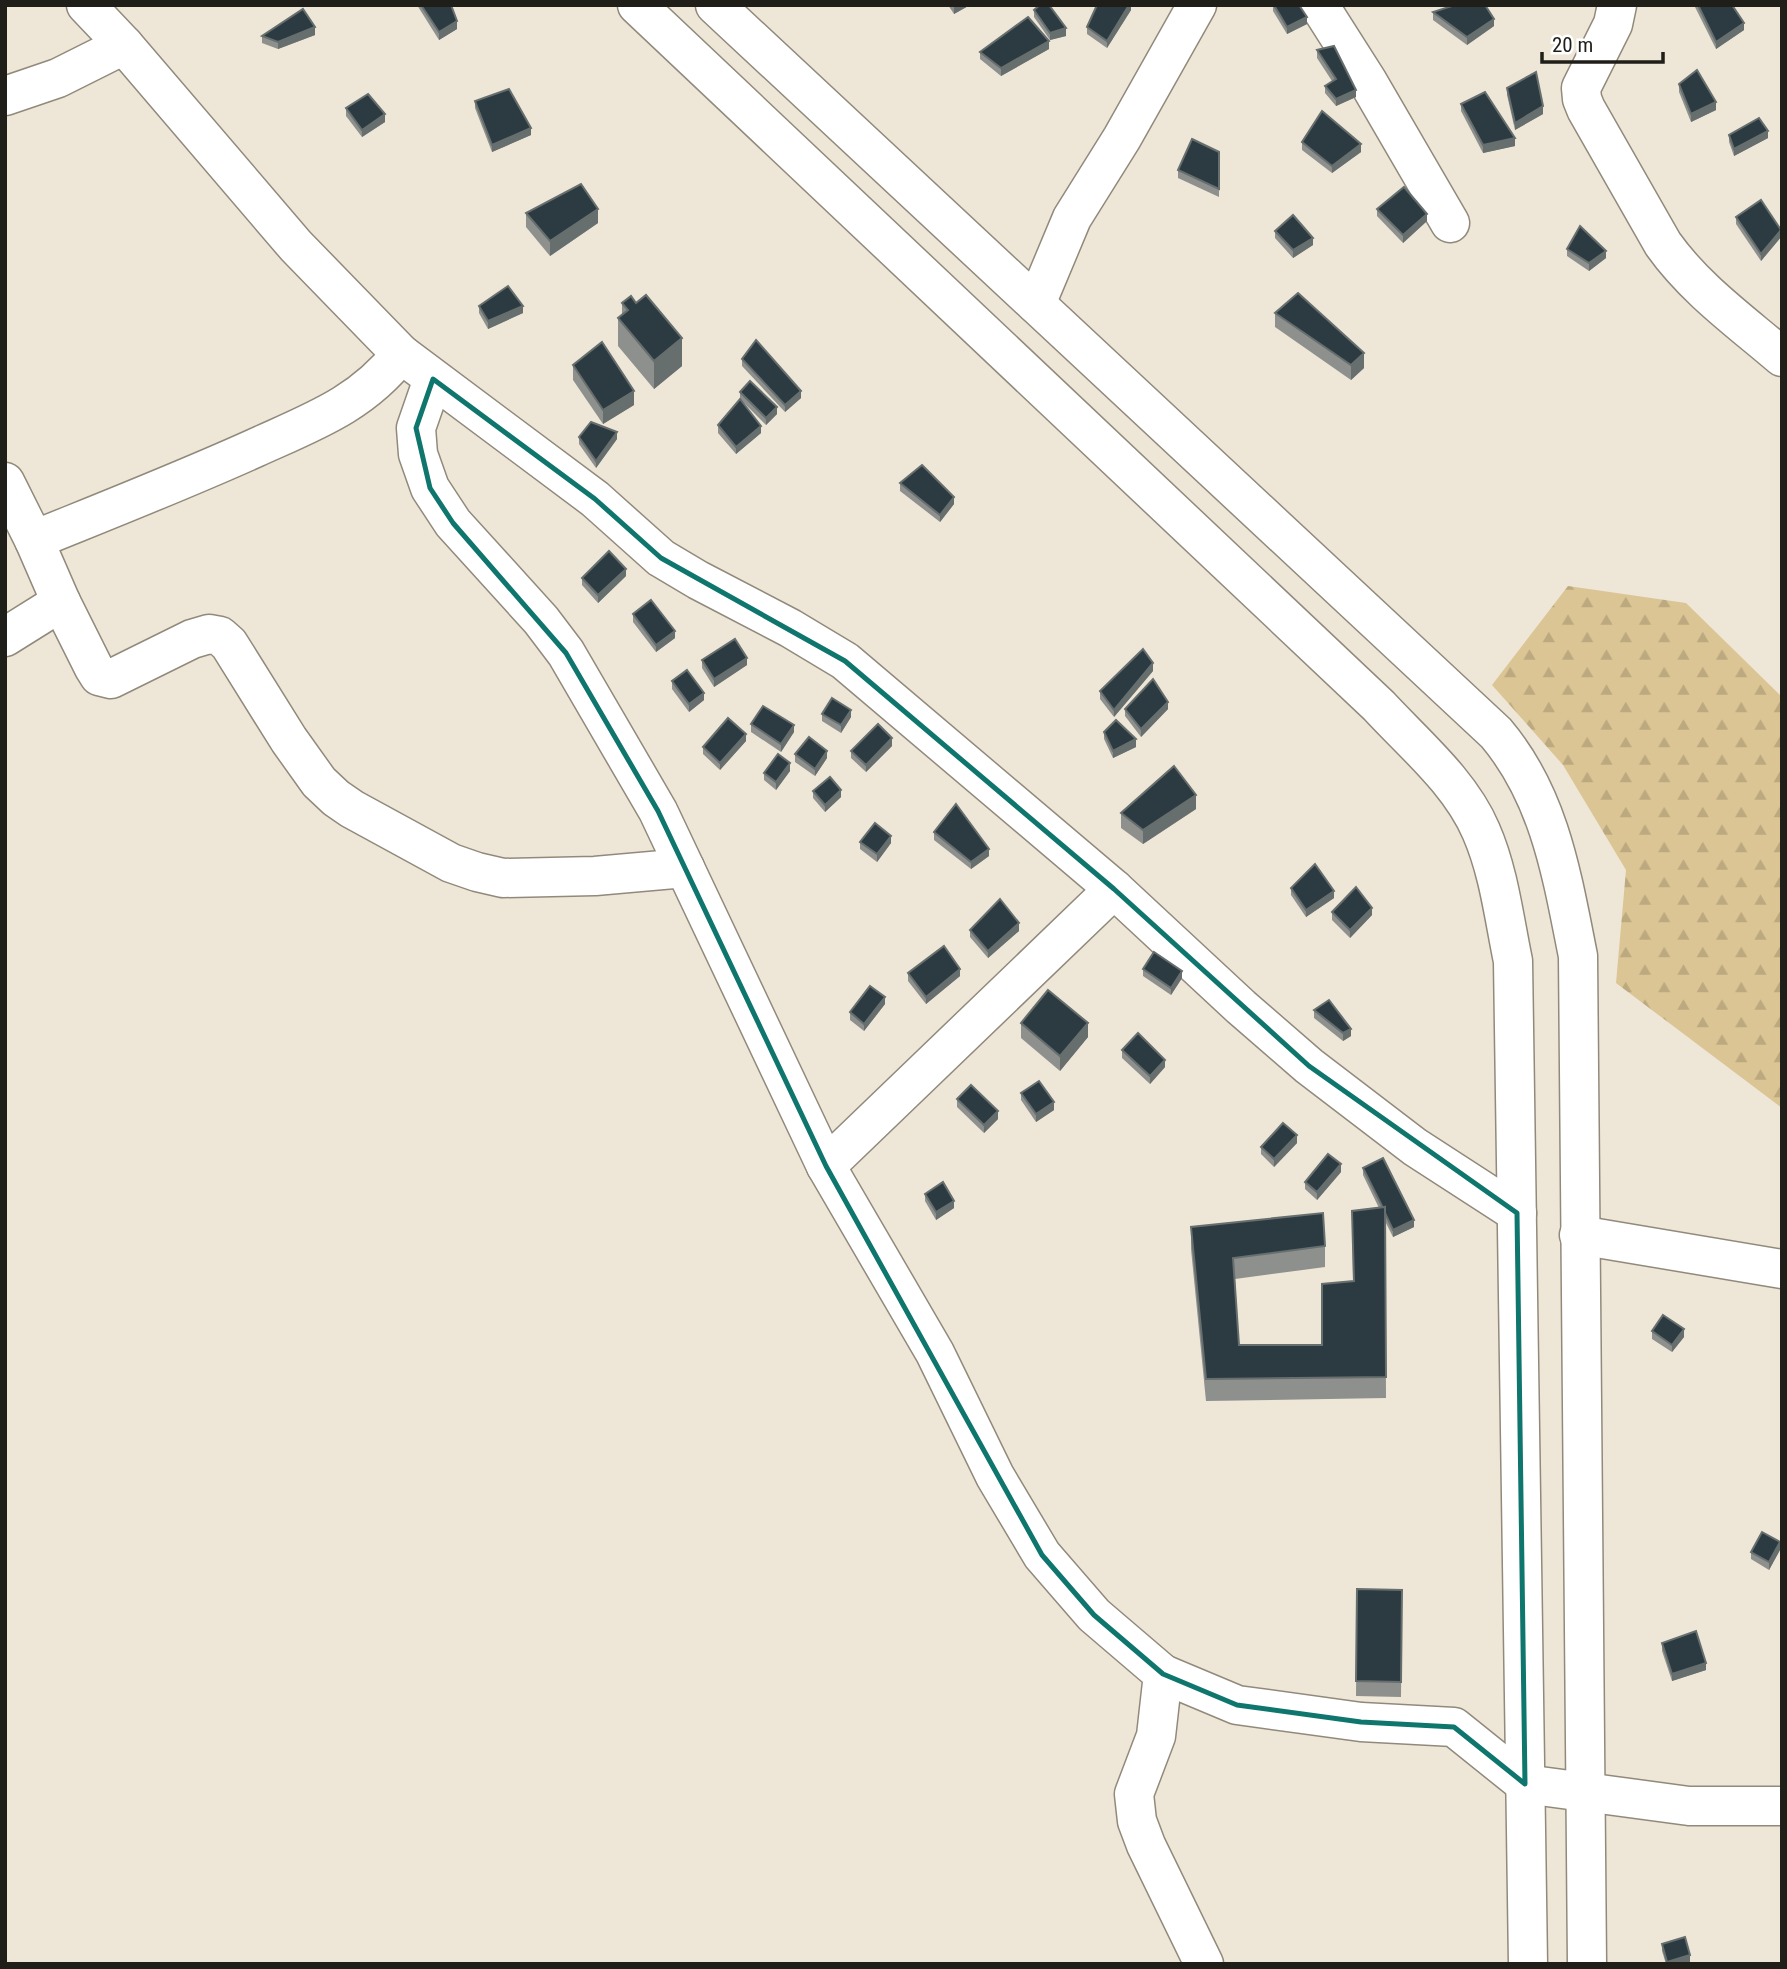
<svg xmlns="http://www.w3.org/2000/svg" width="1787" height="1969" font-family="'Roboto Condensed',sans-serif">
<defs>
<pattern id="forest-firs" width="22" height="20" patternUnits="userSpaceOnUse" patternTransform="scale(1.75)"><rect width="22" height="20" fill="#dbc594"/><path d="M5 1l3.5 6h-7zM16 11l3.5 6h-7z" fill="#bca97f"/></pattern>
</defs>
<rect width="100%" height="100%" fill="#eee7d7"/>
<path fill="url(#forest-firs)" d="M1568 586 1686 603 1782 697V1108L1616 983 1626 870 1563 765 1492 685Z"/>
<g fill="none" stroke-linecap="round" stroke-linejoin="round">
<defs>
<g id="minor">
<path d="M86 5 124 45 296 246 401 354 595 499 661 558 698 580 790 628 845 661 1114 889 1241 1007 1309 1066 1415 1147 1517 1213"/>
<path d="M1319 5 1368 82 1450 223"/>
<path d="M1617 5 1613 24 1581 88 1582 99 1586 109 1663 244C1695 289 1740 321 1782 357"/>
<path d="M5 96 58 78 124 45"/>
<path d="M1036 304 1072 218 1122 138 1197 5"/>
<path d="M433 379 416 428 418 454 430 488 453 523 541 620 566 653 658 811 826 1166 935 1353 995 1476 1042 1555 1094 1615 1163 1674 1156 1736 1134 1794 1137 1821 1146 1845 1204 1964"/>
<path d="M5 482 34 540C108 510 182 481 255 448 312 422 361 405 401 354"/>
<path d="M61 602 94 668 99 676 111 679 192 639 209 634 220 636 229 644 289 740 319 782 336 798 352 809 451 863 477 872 503 878 595 876 685 868"/>
<path d="M5 637 61 602 34 540"/>
<path d="M826 1166 1114 889"/>
<path d="M1579 1235 1782 1269"/>
<path d="M1163 1674 1237 1705 1361 1722 1454 1727 1525 1784 1689 1806H1782"/>
</g>
<g id="tertiary">
<path d="M637 5 1379 706C1415 745 1460 782 1481 831 1499 872 1504 918 1513 961L1528 1964"/>
<path d="M715 5 1496 733C1550 797 1562 876 1578 956L1587 1964"/>
</g>
</defs>
<use href="#minor" stroke="#918a7c" stroke-width="41"/>
<use href="#tertiary" stroke="#918a7c" stroke-width="41"/>
<use href="#minor" stroke="#fff" stroke-width="38"/>
<use href="#tertiary" stroke="#fff" stroke-width="38"/>
</g>
<g fill="#8d908c">
<path d="M417 5H451L457 29 439 40Z"/>
<path d="M948 5H970L954 14Z"/>
<path d="M1131 5V10L1107 48 1087 34V27Z"/>
<path d="M1273 5H1299L1307 24 1287 34 1273 11Z"/>
<path d="M1694 5H1732L1744 30 1716 49Z"/>
<path d="M1034 10 1066 36 1050 40 1034 17Z"/>
<path d="M1433 12 1494 26 1467 45 1433 20Z"/>
<path d="M315 35 278 49 262 43V36Z"/>
<path d="M1049 49 1001 76 980 59V52Z"/>
<path d="M1317 50 1356 97 1336 106 1325 93V86L1332 81 1317 58Z"/>
<path d="M1679 84 1716 110 1691 122 1679 92Z"/>
<path d="M1507 88 1543 114 1515 130 1507 95Z"/>
<path d="M475 101 531 135 492 152 475 108Z"/>
<path d="M1461 104 1515 146 1483 153 1461 111Z"/>
<path d="M346 108 385 122 362 137 346 116Z"/>
<path d="M1729 135 1768 138 1734 156 1729 142Z"/>
<path d="M1302 142 1361 152 1332 173 1302 150Z"/>
<path d="M1219 152V197L1178 178V170Z"/>
<path d="M1377 209 1427 221 1403 243 1377 216Z"/>
<path d="M526 213 598 223 550 256 526 227Z"/>
<path d="M1736 217 1781 237 1761 261 1736 224Z"/>
<path d="M1275 231 1313 245 1293 258 1275 238Z"/>
<path d="M1567 249 1606 258 1589 271 1567 256Z"/>
<path d="M622 303 682 366 654 389 618 346V318L622 315Z"/>
<path d="M479 306 523 313 488 329 479 313Z"/>
<path d="M1275 313 1364 368 1351 380 1275 327Z"/>
<path d="M742 359 801 398 785 412 742 366Z"/>
<path d="M573 365 634 405 603 424 573 380Z"/>
<path d="M740 392 777 414 766 425 740 399 761 433 736 454 718 433V425L740 399Z"/>
<path d="M579 437 617 439 596 468 579 444Z"/>
<path d="M900 483 954 504 940 522 900 491Z"/>
<path d="M626 576 598 603 582 585V578Z"/>
<path d="M633 614 675 638 656 652 633 622Z"/>
<path d="M702 660 747 665 714 687 702 668Z"/>
<path d="M1153 671 1114 717 1100 699V691Z"/>
<path d="M672 681 704 700 689 712 672 689Z"/>
<path d="M1125 709H1168L1141 737 1125 716Z"/>
<path d="M822 714 851 717 841 733 822 721Z"/>
<path d="M751 724 794 732 781 752 751 732Z"/>
<path d="M1104 732 1136 747 1113 758 1104 739Z"/>
<path d="M746 741 720 770 703 754V747Z"/>
<path d="M892 746 866 772 851 758V751Z"/>
<path d="M795 754 827 758 815 776 795 762Z"/>
<path d="M790 771 776 790 764 780V773Z"/>
<path d="M813 791 841 797 825 812 813 798Z"/>
<path d="M1196 809 1143 844 1121 828V813Z"/>
<path d="M934 832 989 856 971 869 934 840Z"/>
<path d="M860 842 891 843 877 862 860 849Z"/>
<path d="M1291 888 1334 898 1306 917 1291 895Z"/>
<path d="M1332 912 1372 915 1350 938 1332 920Z"/>
<path d="M970 930 1019 931 988 958 970 937Z"/>
<path d="M1143 969 1182 978 1171 995 1143 976Z"/>
<path d="M908 973 960 976 926 1004 908 981Z"/>
<path d="M885 1004 864 1031 850 1020V1012Z"/>
<path d="M1314 1010 1351 1036 1343 1041 1314 1018Z"/>
<path d="M1021 1023 1088 1037 1060 1071 1021 1038Z"/>
<path d="M1122 1050 1165 1067 1150 1084 1122 1058Z"/>
<path d="M1021 1093 1054 1110 1036 1122 1021 1100Z"/>
<path d="M957 1099 998 1119 984 1133 957 1107Z"/>
<path d="M1297 1143 1274 1167 1261 1154V1147Z"/>
<path d="M1363 1168 1414 1227 1393 1237 1385 1221 1386 1398 1206 1401 1191 1249V1227L1325 1246V1267L1235 1279 1239 1345H1322L1353 1281 1352 1211 1379 1208 1363 1175Z"/>
<path d="M1341 1172 1317 1200 1305 1189V1182Z"/>
<path d="M925 1194 954 1208 936 1220 925 1201Z"/>
<path d="M1652 1331 1684 1337 1672 1352 1652 1339Z"/>
<path d="M1780 1550 1769 1570 1751 1559V1552Z"/>
<path d="M1357 1589 1402 1590 1401 1697 1356 1696Z"/>
<path d="M1662 1643 1706 1670 1672 1681 1662 1651Z"/>
<path d="M1662 1944 1690 1962 1685 1964H1666L1662 1951Z"/>
</g>
<g fill="#666e6e">
<path d="M957 5H970L954 14V7Z"/>
<path d="M1129 5H1131V10L1107 48V41Z"/>
<path d="M1307 17V24L1287 34V27Z"/>
<path d="M1494 19V26L1467 45V37Z"/>
<path d="M457 21V29L439 40V32Z"/>
<path d="M1744 23V30L1716 49V42Z"/>
<path d="M315 27V35L278 49V42Z"/>
<path d="M1066 28V36L1050 40V33Z"/>
<path d="M1049 41V49L1001 76V68Z"/>
<path d="M1356 90V97L1336 106V99Z"/>
<path d="M1716 102V110L1691 122V114Z"/>
<path d="M1543 106V114L1515 130V123Z"/>
<path d="M385 114V122L362 137V130Z"/>
<path d="M531 128V135L492 152V145Z"/>
<path d="M1768 131V138L1734 156V149Z"/>
<path d="M1515 138V146L1483 153V145Z"/>
<path d="M1361 144V152L1332 173V166Z"/>
<path d="M598 209V223L550 256V241Z"/>
<path d="M1427 214V221L1403 243V235Z"/>
<path d="M1781 230V237L1761 261V254Z"/>
<path d="M1313 238V245L1293 258V250Z"/>
<path d="M1606 251V258L1589 271V263Z"/>
<path d="M523 306V313L488 329V321Z"/>
<path d="M682 338V366L654 389V361Z"/>
<path d="M1364 353V368L1351 380V365Z"/>
<path d="M634 391V405L603 424V410Z"/>
<path d="M801 391V398L785 412V405Z"/>
<path d="M777 407V414L766 425V418Z"/>
<path d="M761 426V433L736 454V447Z"/>
<path d="M617 432V439L596 468V461Z"/>
<path d="M954 497V504L940 522V515Z"/>
<path d="M626 569V576L598 603V595Z"/>
<path d="M675 631V638L656 652V645Z"/>
<path d="M747 658V665L714 687V679Z"/>
<path d="M1153 663V671L1114 717V710Z"/>
<path d="M704 693V700L689 712V704Z"/>
<path d="M1168 702V709L1141 737V729Z"/>
<path d="M851 710V717L841 733V725Z"/>
<path d="M794 725V732L781 752V744Z"/>
<path d="M746 734V741L720 770V763Z"/>
<path d="M892 738V746L866 772V765Z"/>
<path d="M1136 739V747L1113 758V751Z"/>
<path d="M827 751V758L815 776V769Z"/>
<path d="M790 763V771L776 790V782Z"/>
<path d="M841 790V797L825 812V805Z"/>
<path d="M1196 795V809L1143 844V830Z"/>
<path d="M891 836V843L877 862V854Z"/>
<path d="M989 849V856L971 869V862Z"/>
<path d="M1334 891V898L1306 917V910Z"/>
<path d="M1372 908V915L1350 938V930Z"/>
<path d="M1019 923V931L988 958V951Z"/>
<path d="M960 969V976L926 1004V997Z"/>
<path d="M1182 971V978L1171 995V988Z"/>
<path d="M885 997V1004L864 1031V1024Z"/>
<path d="M1088 1023V1037L1060 1071V1056Z"/>
<path d="M1351 1029V1036L1343 1041V1033Z"/>
<path d="M1165 1060V1067L1150 1084V1076Z"/>
<path d="M1054 1102V1110L1036 1122V1114Z"/>
<path d="M998 1111V1119L984 1133V1125Z"/>
<path d="M1297 1135V1143L1274 1167V1159Z"/>
<path d="M1341 1164V1172L1317 1200V1192Z"/>
<path d="M954 1201V1208L936 1220V1212Z"/>
<path d="M1414 1220V1227L1393 1237V1230Z"/>
<path d="M1684 1329V1337L1672 1352V1345Z"/>
<path d="M1780 1542V1550L1769 1570V1562Z"/>
<path d="M1706 1663V1670L1672 1681V1674Z"/>
<path d="M1690 1955V1962L1685 1964H1667V1962Z"/>
</g>
<g fill="#2c3a41" stroke="#666e6e" stroke-width="2">
<path d="M421 5H451L457 21 439 32Z"/>
<path d="M1040 5H1049L1066 28 1050 33 1034 10Z"/>
<path d="M1097 5H1129L1107 41 1087 27Z"/>
<path d="M1274 5H1299L1307 17 1287 27Z"/>
<path d="M1455 5H1485L1494 19 1467 37 1433 12Z"/>
<path d="M1698 5H1732L1744 23 1716 42Z"/>
<path d="M303 9 315 27 278 42 262 36Z"/>
<path d="M1028 17 1049 41 1001 68 980 52Z"/>
<path d="M1334 46 1356 90 1336 99 1325 86 1336 79 1317 50Z"/>
<path d="M1697 70 1716 102 1691 114 1679 84Z"/>
<path d="M1536 72 1543 106 1515 123 1507 88Z"/>
<path d="M509 89 531 128 492 145 475 101Z"/>
<path d="M1485 92 1515 138 1483 145 1461 104Z"/>
<path d="M368 94 385 114 362 130 346 108Z"/>
<path d="M1322 111 1361 144 1332 166 1302 142Z"/>
<path d="M1759 118 1768 131 1734 149 1729 135Z"/>
<path d="M1192 139 1219 152V189L1178 170Z"/>
<path d="M581 184 598 209 550 241 526 213Z"/>
<path d="M1404 187 1427 214 1403 235 1377 209Z"/>
<path d="M1761 200 1781 230 1761 254 1736 217Z"/>
<path d="M1293 215 1313 238 1293 250 1275 231Z"/>
<path d="M1580 226 1606 251 1589 263 1567 249Z"/>
<path d="M508 286 523 306 488 321 479 306Z"/>
<path d="M1298 293 1364 353 1351 365 1275 313Z"/>
<path d="M646 295 682 338 654 361 618 318 628 310 622 303 631 296 636 303Z"/>
<path d="M756 340 801 391 785 405 742 359Z"/>
<path d="M602 342 634 391 603 410 573 365Z"/>
<path d="M750 381 777 407 766 418 740 392Z"/>
<path d="M740 399 761 426 736 447 718 425Z"/>
<path d="M591 422 617 432 596 461 579 437Z"/>
<path d="M922 465 954 497 940 515 900 483Z"/>
<path d="M609 551 626 569 598 595 582 578Z"/>
<path d="M651 600 675 631 656 645 633 614Z"/>
<path d="M735 639 747 658 714 679 702 660Z"/>
<path d="M1143 649 1153 663 1114 710 1100 691Z"/>
<path d="M687 670 704 693 689 704 672 681Z"/>
<path d="M1153 679 1168 702 1141 729 1125 709Z"/>
<path d="M832 698 851 710 841 725 822 714Z"/>
<path d="M763 706 794 725 781 744 751 724Z"/>
<path d="M728 718 746 734 720 763 703 747Z"/>
<path d="M1116 720 1136 739 1113 751 1104 732Z"/>
<path d="M878 724 892 738 866 765 851 751Z"/>
<path d="M809 737 827 751 815 769 795 754Z"/>
<path d="M778 754 790 763 776 782 764 773Z"/>
<path d="M1174 766 1196 795 1143 830 1121 813Z"/>
<path d="M830 777 841 790 825 805 813 791Z"/>
<path d="M956 804 989 849 971 862 934 832Z"/>
<path d="M875 823 891 836 877 854 860 842Z"/>
<path d="M1315 864 1334 891 1306 910 1291 888Z"/>
<path d="M1356 887 1372 908 1350 930 1332 912Z"/>
<path d="M1000 899 1019 923 988 951 970 930Z"/>
<path d="M944 946 960 969 926 997 908 973Z"/>
<path d="M1154 952 1182 971 1171 988 1143 969Z"/>
<path d="M870 986 885 997 864 1024 850 1012Z"/>
<path d="M1048 990 1088 1023 1060 1056 1021 1023Z"/>
<path d="M1329 1000 1351 1029 1343 1033 1314 1010Z"/>
<path d="M1138 1033 1165 1060 1150 1076 1122 1050Z"/>
<path d="M1039 1081 1054 1102 1036 1114 1021 1093Z"/>
<path d="M971 1085 998 1111 984 1125 957 1099Z"/>
<path d="M1283 1123 1297 1135 1274 1159 1261 1147Z"/>
<path d="M1328 1154 1341 1164 1317 1192 1305 1182Z"/>
<path d="M1383 1158 1414 1220 1393 1230 1385 1213V1207L1383 1208 1363 1168Z"/>
<path d="M943 1182 954 1201 936 1212 925 1194Z"/>
<path d="M1385 1207 1386 1377 1206 1379 1191 1227 1323 1213 1325 1246 1233 1258 1239 1345H1322V1284L1354 1281 1352 1211Z"/>
<path d="M1663 1315 1684 1329 1672 1345 1652 1331Z"/>
<path d="M1762 1532 1780 1542 1769 1562 1751 1552Z"/>
<path d="M1357 1589 1402 1590 1401 1682 1356 1681Z"/>
<path d="M1696 1631 1706 1663 1672 1674 1662 1643Z"/>
<path d="M1685 1937 1690 1955 1667 1962 1662 1944Z"/>
</g>
<path fill="none" stroke="#0f766e" stroke-width="5" stroke-linejoin="round" d="M433 379 595 499 661 558 845 661 1114 889 1309 1066 1517 1213 1525 1784 1454 1727 1361 1722 1237 1705 1163 1674 1094 1615 1042 1555 826 1166 658 811 566 653 453 523 430 488 416 428Z"/>
<rect width="1787" height="1969" fill="none" stroke="#201e18" stroke-width="14"/>
<path d="M1542 52v10h121v-10" fill="none" stroke="#201e18" stroke-width="3.5"/>
<text x="1552" y="52" font-size="21" fill="#201e18" stroke="#ffffff" stroke-width="5" paint-order="stroke">20 m</text>
</svg>
